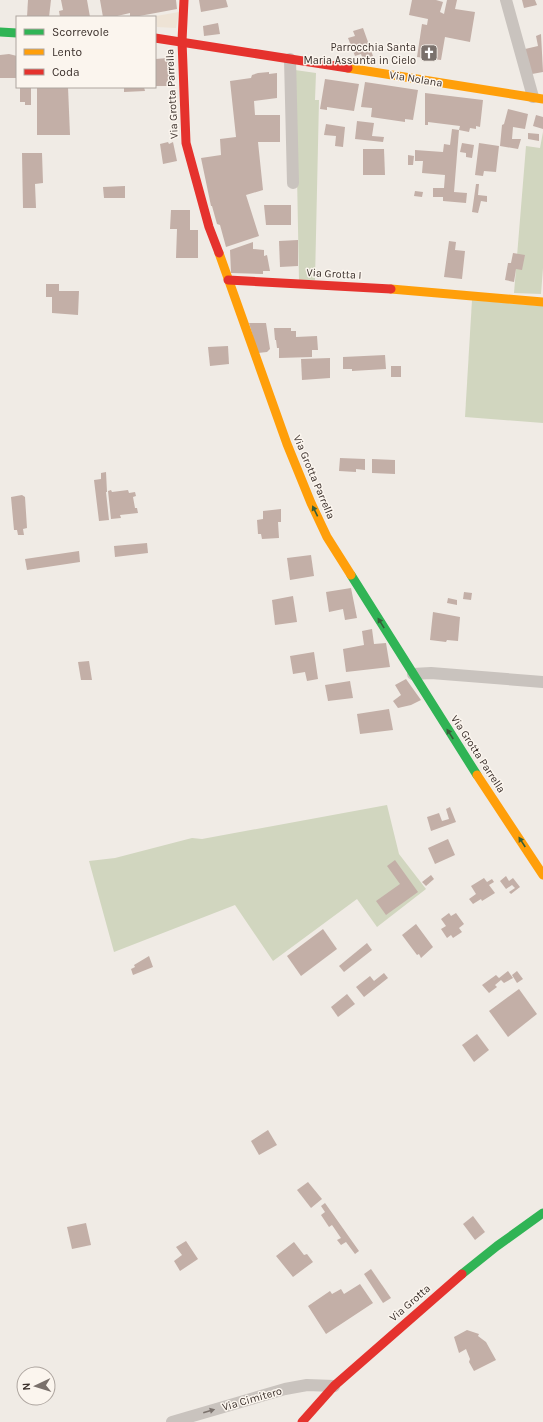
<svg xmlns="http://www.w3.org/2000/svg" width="543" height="1422" font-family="Karla,sans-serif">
<rect width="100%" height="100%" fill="#f0ebe5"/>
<g fill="#d1d6bf">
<path d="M295 70 316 73 315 100H319L315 280H299Z"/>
<path d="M543 132V268L541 294 514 293 526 146 540 148Z"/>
<path d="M472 300 543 306V423L465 417Z"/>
<path d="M387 805 399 854 426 889 377 927 357 899 273 961 235 905 114 952 89 861 115 858 192 838 202 839Z"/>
</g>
<path fill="#eee3d5" d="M179 12 176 28 157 27 156 16Z"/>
<g fill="#c3afa7">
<path d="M28 0H51L49 17H27Z"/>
<path d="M61 0H87L90 17H60L59 11 63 10Z"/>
<path d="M100 0H176L177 9 134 17H130V13L113 17H103Z"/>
<path d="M199 0H226L228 7 201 12Z"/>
<path d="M412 0H436L443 2 440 12 444 14 447 0H457L455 9 475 12 470 42 445 37 441 60 417 57 422 24 427 25 428 19 409 15Z"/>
<path d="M522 0H535L537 5 524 8Z"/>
<path d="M218 23 220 34 204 36 203 26Z"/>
<path d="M363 28 373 56 363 59 361 54 355 56 348 38 355 36 353 31Z"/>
<path d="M541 34 543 72 532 74 525 49 538 46 536 36Z"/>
<path d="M9 54 17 56V78H0V55Z"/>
<path d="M169 58 171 86H155V59Z"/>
<path d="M269 72V74L277 73V98L254 101 255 115H280V142H258L263 190 246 195 259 236 226 247 220 225 217 224 212 206H211L201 158 221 155 220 139 236 137 230 81 251 78 252 75 258 73Z"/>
<path d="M325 79 359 84 354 111 327 107V110L320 109Z"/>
<path d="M365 82 418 90 413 120 405 119V122L371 117 372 108 361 107Z"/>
<path d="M20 87H31V105H25V102H20Z"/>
<path d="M37 87H68L70 135H37Z"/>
<path d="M124 87H144L145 91 124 92Z"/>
<path d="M425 93 483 100 480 127 476 126V129L470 128 469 132 459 130 454 192 467 193 466 203 443 201V197H433V188H444L445 175 422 173 423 161H415V150L443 152 444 144 450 145 452 129 459 130 460 126 428 122V125H425Z"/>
<path d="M508 109 528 114 525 129 513 127 512 139H521L518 149 500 146 502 125 504 124Z"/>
<path d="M536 115 543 117V129L533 126Z"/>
<path d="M357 121 374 123 372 136 384 137 383 142 355 139Z"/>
<path d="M326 124 345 127 343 147 335 146 336 136 324 135Z"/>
<path d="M528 133 539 134V141L528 139Z"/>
<path d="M168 142 169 144 173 142 177 161 163 164 160 144Z"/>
<path d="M462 143 474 145 472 158 466 157V153L460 152Z"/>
<path d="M479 143 499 146 496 172 484 171 483 176 475 175Z"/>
<path d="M363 149H384L385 175H363Z"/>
<path d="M22 153H42L43 183 35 184 36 208H23Z"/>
<path d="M408 155 414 156 413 165H408Z"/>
<path d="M476 184H479L478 195 487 196V202L481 201 478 213 472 212Z"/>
<path d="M125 186V198H104L103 187Z"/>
<path d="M415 191 423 192 422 197 414 196Z"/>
<path d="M264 205H291V225H266Z"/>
<path d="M171 210H190V230H198V258H176L177 229H170Z"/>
<path d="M298 240V266L280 267 279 241Z"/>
<path d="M449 241 456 242 455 250 465 251 462 279 444 277Z"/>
<path d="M253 242V249L264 250V256L267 255 270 271H263V274L231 273 230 250Z"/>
<path d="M513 253 525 255 522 270 516 269 514 282 505 280 508 263H511Z"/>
<path d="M46 284H59V291H79L78 315 52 313V297H46Z"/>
<path d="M249 323H266L270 349 267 352 258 353Z"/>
<path d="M274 328H291V331H296V337L317 336 318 350H312V357L279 358V348H277L276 340H275Z"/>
<path d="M228 346 229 364 210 366 208 347Z"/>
<path d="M385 355 386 369 352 371V369H343V357Z"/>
<path d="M330 358V378L302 380 301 359Z"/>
<rect x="391" y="366" width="10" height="11"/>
<path d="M340 458 365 459V470L356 469V472L339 471Z"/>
<path d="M372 459 395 460V474L372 473Z"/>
<path d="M106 472 107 492H106L109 520 99 521 94 480 101 479V473Z"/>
<path d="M111 490 112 492 128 490 129 493 135 492 136 496 133 497 135 508H137L138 513 120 515 121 518 111 519 108 491Z"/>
<path d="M22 495 25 497 27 528 23 529 24 535H18L17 530H14L11 497Z"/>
<path d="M281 509V522H278L279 538 262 539 261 534H258L257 520 263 519V511Z"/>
<path d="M147 543 148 553 115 557 114 546Z"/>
<path d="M79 551 80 562 27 570 25 559Z"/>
<path d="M311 555 314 576 290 580 287 558Z"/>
<path d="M351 588 357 618 345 620 343 609 329 612 326 592Z"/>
<path d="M464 592 472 593 471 600 463 599Z"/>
<path d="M293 596 297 622 275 625 272 600Z"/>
<path d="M448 598 457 600V605L447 603Z"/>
<path d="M433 612 460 617 458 641 447 640 446 642 430 640Z"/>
<path d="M372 629 374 644 386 643 390 667 346 672 343 649 364 645 362 631Z"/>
<path d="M314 652 318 679 307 681 305 672 293 674 290 656Z"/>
<path d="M89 661 92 680H81L78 662Z"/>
<path d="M406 679 421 700 411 705 398 708 393 701 401 695 395 685Z"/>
<path d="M350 681 353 698 328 701 325 685Z"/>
<path d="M389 709 393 730 360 734 357 714Z"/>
<path d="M450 807 456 822 431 831 427 817 439 813 442 821 449 819 446 809Z"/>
<path d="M448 839 455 855 435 864 428 848Z"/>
<path d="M395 860 418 892 386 915 376 901 400 884 387 866Z"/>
<path d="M431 875 434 879 426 886 422 882Z"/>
<path d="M506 876 509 881 513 878 520 887 511 894 509 892 515 888 512 885 506 889 500 881Z"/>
<path d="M484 878 487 882 492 879 494 882 489 885 495 893 482 901 481 899 473 904 469 899 476 894 471 886Z"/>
<path d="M449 913 451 916 456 913 464 924 459 928 462 932 453 938 451 935 447 938 441 929 446 926 441 919Z"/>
<path d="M416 924 433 947 421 958 419 954 417 955 402 935Z"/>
<path d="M323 929 337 949 301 976 287 956Z"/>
<path d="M367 943 372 950 344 972 339 966Z"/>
<path d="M149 956 153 967 133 975 131 969 135 967 134 965Z"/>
<path d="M508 971 513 978 504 983 501 980 495 985 497 987 489 993 482 985 496 975 499 978Z"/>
<path d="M517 971 523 979 517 983 512 975Z"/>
<path d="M384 973 388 978 364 997 356 987 370 976 374 981Z"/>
<path d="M519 989 537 1014 508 1037 489 1011Z"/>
<path d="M347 994 355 1004 338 1017 331 1007Z"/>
<path d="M477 1034 489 1050 474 1062 462 1045Z"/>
<path d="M268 1130 277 1145 259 1155 251 1141Z"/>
<path d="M308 1182 322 1199 311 1208 297 1190Z"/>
<path d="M325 1203 359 1251 355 1254 346 1242 341 1245 337 1240 341 1238 332 1225 329 1227 321 1215 325 1212 321 1206Z"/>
<path d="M473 1216 485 1232 475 1240 463 1224Z"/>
<path d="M86 1223 91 1245 72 1249 67 1227Z"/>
<path d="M186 1241 198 1259 180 1271 174 1261 182 1255 176 1247Z"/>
<path d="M294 1242 304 1255 307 1254 313 1262 293 1277 276 1256Z"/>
<path d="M371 1269 391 1298 383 1303 364 1274Z"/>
<path d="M360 1284 373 1303 326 1334 308 1306 330 1291 332 1294 341 1289 344 1294Z"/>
<path d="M467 1330 479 1334 478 1336 486 1342 496 1360 474 1371 469 1362 470 1359 466 1349 459 1353 454 1337Z"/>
</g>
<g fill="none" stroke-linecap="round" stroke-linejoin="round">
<g stroke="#c9c3be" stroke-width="12">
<path d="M506 0 533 97"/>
<path d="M290 59 293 183"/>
<path d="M413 674 431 673 543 682"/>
<path d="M172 1422 285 1389 307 1385 334 1386"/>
</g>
<g stroke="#30b455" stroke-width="9">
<path d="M0 32 17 33"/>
<path d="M351 575 477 775"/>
<path d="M462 1274 497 1246 543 1213"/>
</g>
<g stroke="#ff9f0a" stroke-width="9">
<path d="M348 68 543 99"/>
<path d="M219 253 287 444 311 503 327 537 351 575"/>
<path d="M391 289 543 302"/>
<path d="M477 775 543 875"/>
</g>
<g stroke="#e5322d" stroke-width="9">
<path d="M184 0 182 41 186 143 209 227 219 253"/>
<path d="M155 38 348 68"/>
<path d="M228 280 391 289"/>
<path d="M302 1422 334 1386 462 1274"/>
</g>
</g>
<defs><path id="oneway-solid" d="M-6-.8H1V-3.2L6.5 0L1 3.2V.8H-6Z"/></defs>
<g fill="#375e3a">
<use href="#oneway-solid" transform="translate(315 511) rotate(-116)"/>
<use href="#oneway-solid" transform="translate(381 623) rotate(-122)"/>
<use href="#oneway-solid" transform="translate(450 734) rotate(-123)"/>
<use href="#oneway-solid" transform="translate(522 842) rotate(-123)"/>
</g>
<use fill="#7b726d" href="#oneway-solid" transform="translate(209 1411) rotate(-16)"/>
<defs>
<symbol id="church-square" viewBox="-11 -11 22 22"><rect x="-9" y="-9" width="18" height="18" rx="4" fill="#7a716c" stroke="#fbf5ee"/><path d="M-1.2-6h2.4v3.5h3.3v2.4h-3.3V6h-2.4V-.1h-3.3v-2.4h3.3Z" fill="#fff"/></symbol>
</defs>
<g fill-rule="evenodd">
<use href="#church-square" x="419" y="43" width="20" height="20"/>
</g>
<g text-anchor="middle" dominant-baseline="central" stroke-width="3" stroke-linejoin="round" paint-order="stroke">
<g font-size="11" fill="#3b302b" stroke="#fbf5ee" text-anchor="end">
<text x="416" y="47">Parrocchia Santa<tspan x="416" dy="13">Maria Assunta in Cielo</tspan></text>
</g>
<g font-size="11" fill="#3b302b" stroke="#fbf5ee">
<text transform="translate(416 79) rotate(9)">Via Nolana</text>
<text transform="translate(172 94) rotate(-93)">Via Grotta Parrella</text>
<text transform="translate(334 274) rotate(3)">Via Grotta I</text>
<text transform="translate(314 477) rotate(67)">Via Grotta Parrella</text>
<text transform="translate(478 754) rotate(57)">Via Grotta Parrella</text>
<text transform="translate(410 1303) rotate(-41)">Via Grotta</text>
<text transform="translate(252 1399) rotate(-16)">Via Cimitero</text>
</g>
</g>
<rect x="16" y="16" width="140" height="72" fill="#fbf5ee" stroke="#aea6a0"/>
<rect x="24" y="29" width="20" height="6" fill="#30b455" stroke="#aea6a0"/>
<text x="52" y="36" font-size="12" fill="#3b302b">Scorrevole</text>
<rect x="24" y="49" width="20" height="6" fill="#ff9f0a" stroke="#aea6a0"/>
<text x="52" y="56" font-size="12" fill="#3b302b">Lento</text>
<rect x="24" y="69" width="20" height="6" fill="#e5322d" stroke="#aea6a0"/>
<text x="52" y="76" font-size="12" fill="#3b302b">Coda</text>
<g transform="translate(36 1386) rotate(266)"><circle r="19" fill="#fbf5ee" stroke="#aea6a0"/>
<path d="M0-3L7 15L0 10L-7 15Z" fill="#7a716c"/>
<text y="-6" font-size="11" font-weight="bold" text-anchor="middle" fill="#3b302b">N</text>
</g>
</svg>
